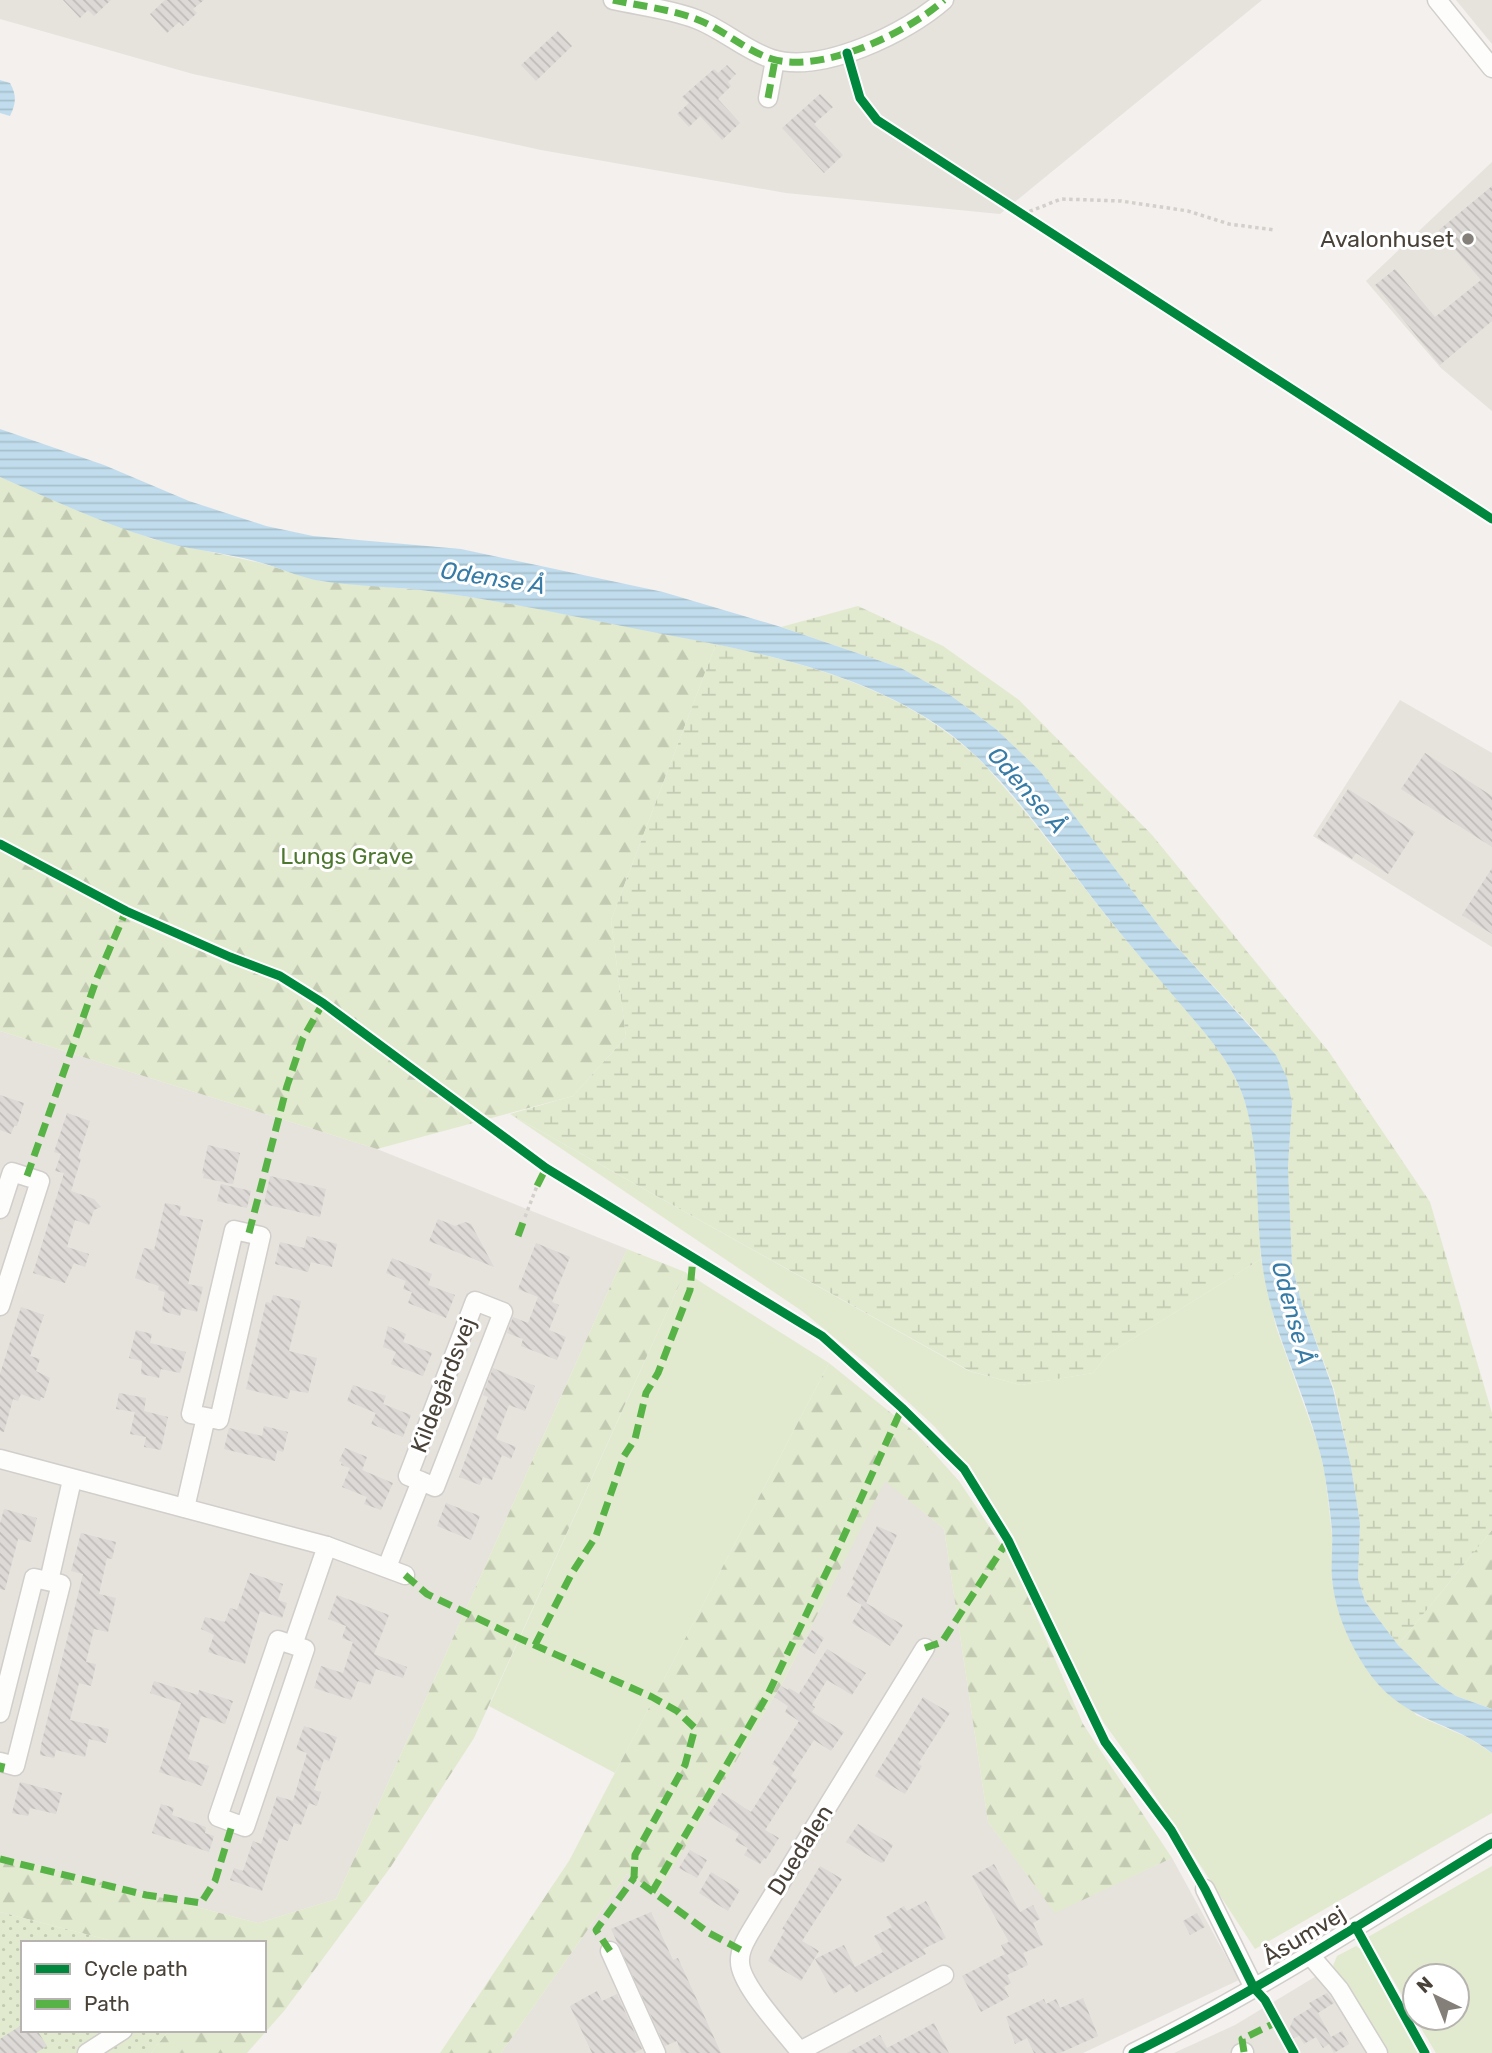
<svg xmlns="http://www.w3.org/2000/svg" width="1492" height="2053" font-family="Rubik,sans-serif">
<defs>
<pattern id="forest-firs" width="22" height="20" patternUnits="userSpaceOnUse" patternTransform="scale(1.75)"><rect width="22" height="20" fill="#e1eacf"/><path d="M5 1l3.5 6h-7zM16 11l3.5 6h-7z" fill="#c3cab2"/></pattern>
<pattern id="wetland-marsh" width="20" height="14" patternUnits="userSpaceOnUse" patternTransform="scale(1.75)"><rect width="20" height="14" fill="#e1eacf"/><path d="M1 5h8M5 5V1M11 12h8M15 12V8" fill="none" stroke="#c3cab2"/></pattern>
<pattern id="garden-dots" width="8" height="8" patternUnits="userSpaceOnUse" patternTransform="scale(1.75)"><rect width="8" height="8" fill="#e1eacf"/><path d="M2 2h.1M6 6h.1" fill="none" stroke="#c3cab2" stroke-width="1.8" stroke-linecap="round"/></pattern>
<pattern id="water-rules" width="6" height="5" patternUnits="userSpaceOnUse" patternTransform="scale(1.75)"><rect width="6" height="5" fill="#c1dded"/><path d="M0 2.5h6" fill="none" stroke="#a7bfcc"/></pattern>
<pattern id="building-back-hatch" width="6" height="6" patternUnits="userSpaceOnUse" patternTransform="scale(1.75)"><rect width="6" height="6" fill="#dcd9d6"/><path d="M-1 5l2 2M0 0l6 6M5-1l2 2" fill="none" stroke="#bebbb8"/></pattern>
</defs>
<rect width="100%" height="100%" fill="#f3f0ed"/>
<g fill="#e6e2dc">
<path d="M0 0H1262L1000 214 786 193 541 150 193 74 0 19Z"/>
<path d="M1456 0H1492V44Z"/>
<path d="M1492 162V411L1441 368 1366 281Z"/>
<path d="M1400 700 1492 753V947L1313 836Z"/>
<path d="M0 1031 377 1149 627 1249 336 1899 258 1923 0 1855Z"/>
<path d="M885 1480 944 1529 988 1822 1055 1912 1172 1858 1239 1980 1083 2053H501L627 1874 657 1893 784 1680Z"/>
<path d="M1333 1966 1382 2053H1174L1235 2025Z"/>
</g>
<g fill="#e1eacf">
<path d="M510 1114 969 1371 1021 1385 1093 1373 1108 1354 1261 1259 1276 1327 1318 1444 1325 1474 1332 1534V1582L1416 1715 1469 1738 1492 1753V1813L1255 1949 1140 1773 1104 1723 974 1473 935 1427 873 1369 802 1311Z"/>
<path d="M685 1272 829 1363 615 1773 489 1706Z"/>
<path d="M1492 1866V2053H1436L1415 2018H1457V1976H1415V2017L1368 1937Z"/>
<path d="M1356 1946 1362 1950 1420 2053H1382L1333 1966 1337 1956Z"/>
</g>
<g fill="url(#forest-firs)">
<path d="M0 477 152 539 261 563 320 581 433 591 549 610 716 644 611 920 626 1037 573 1096 377 1149 0 1031Z"/>
<path d="M627 1249 685 1272 474 1738 390 1868 284 2011 247 2053H151L169 2030H264V1943H120L0 1912V1855L258 1923 336 1899Z"/>
<path d="M829 1363 916 1433 959 1481 1013 1562 1083 1724 1172 1858 1055 1913 988 1822 944 1529 885 1481 784 1680 658 1893 627 1874 501 2053H440L569 1861Z"/>
<path d="M1492 1530V1709L1456 1696 1437 1683 1398 1645Z"/>
</g>
<g fill="url(#wetland-marsh)">
<path d="M858 606 943 646 1019 700 1152 835 1329 1052 1430 1202 1492 1413V1530L1398 1645 1365 1601 1358 1579 1360 1523 1351 1466 1334 1389 1301 1301 1292 1264 1288 1167 1292 1103 1260 1036 1166 935 1040 771 996 729 950 695 901 668 781 627Z"/>
<path d="M716 644C808 664 899 688 971 752 983 762 993 775 1004 787 1047 836 1084 890 1126 940 1162 982 1226 1046 1243 1096 1261 1147 1258 1206 1261 1259L1108 1354 1093 1373 1021 1385 970 1371 510 1114 573 1096 626 1037 611 920Z"/>
</g>
<path fill="url(#garden-dots)" d="M0 1912 120 1943H23V2030H169L151 2053H0Z"/>
<g fill="url(#water-rules)">
<path d="M0 80 10 83C17 96 16 103 10 116L0 113Z"/>
<path d="M0 429 104 465 189 501 266 526 313 536 461 549 663 592 781 627 901 668 950 695 996 729 1040 771 1166 935 1276 1055 1287 1078 1292 1103 1288 1167 1292 1264 1301 1301 1333 1389 1351 1466 1360 1523 1358 1579 1365 1601 1398 1645 1437 1683 1456 1696 1492 1709V1753C1452 1721 1408 1723 1372 1677 1353 1651 1337 1618 1333 1586 1330 1568 1333 1549 1332 1531 1330 1509 1327 1486 1323 1465 1310 1404 1279 1347 1266 1286 1253 1224 1263 1159 1244 1099 1233 1064 1207 1035 1183 1007 1157 976 1130 946 1105 914 1055 852 1003 768 936 724 845 664 737 649 632 628 567 615 502 601 436 592 396 586 355 587 315 580 297 576 280 568 262 563 227 552 189 551 154 539 102 523 50 499 0 477Z"/>
</g>
<g fill="url(#building-back-hatch)">
<path d="M63 0H111L94 16 88 10 80 18Z"/>
<path d="M165 0H204L193 9 197 13 183 26 179 22 167 33 150 14Z"/>
<path d="M558 31 572 46 536 81 521 65Z"/>
<path d="M727 65 736 74 728 82 731 86 718 99 740 123 722 140 700 116 689 127 677 114 689 103 682 97 714 69 718 73Z"/>
<path d="M820 94 833 107 814 124 843 155 824 173 782 128Z"/>
<path d="M1492 186V321L1440 365 1375 285 1395 269 1435 317 1481 280 1439 230Z"/>
<path d="M1425 753 1492 796V847L1401 789Z"/>
<path d="M1348 789 1415 832 1388 874 1356 853 1352 859 1317 837Z"/>
<path d="M1492 868V934L1462 915Z"/>
<path d="M0 1095 24 1103 17 1126H14L11 1134 0 1130Z"/>
<path d="M67 1113 90 1121 78 1158 81 1159 71 1191 94 1199 101 1207 94 1210 89 1225 75 1220 67 1247 89 1254 85 1267 74 1263 65 1283 33 1273 64 1173 55 1171 61 1154 54 1152Z"/>
<path d="M208 1145 240 1153 233 1184 203 1178 204 1174 202 1173Z"/>
<path d="M270 1176 326 1189 320 1217 264 1204Z"/>
<path d="M221 1184 251 1191 247 1208 217 1201Z"/>
<path d="M165 1203 181 1206 179 1215 203 1220 188 1284 203 1287 197 1312 182 1308 180 1316 162 1311 165 1292 158 1290 159 1286 135 1278 144 1248 154 1250Z"/>
<path d="M438 1219 455 1226 465 1222 471 1224 494 1267 429 1241Z"/>
<path d="M307 1236 337 1244 332 1267 311 1262 308 1272 275 1264 280 1242 304 1248Z"/>
<path d="M536 1243 570 1257 552 1302 559 1305 549 1330 566 1337 557 1360 521 1346 523 1339 507 1333 513 1317 528 1323 538 1297 518 1289Z"/>
<path d="M392 1258 432 1274 428 1285 455 1295 446 1318 408 1303 412 1292 403 1289 406 1281 386 1273Z"/>
<path d="M273 1295 301 1301 289 1351 317 1358 308 1393 290 1390 288 1399 246 1389 266 1302 271 1303Z"/>
<path d="M21 1307 44 1315 30 1356 40 1359 36 1371 50 1378 44 1398 41 1397 40 1401 21 1394 18 1401 13 1399 4 1432 0 1431V1374Z"/>
<path d="M388 1326 406 1334 403 1342 432 1353 423 1376 391 1364 396 1352 383 1347Z"/>
<path d="M136 1330 152 1334 150 1343 186 1352 180 1373 161 1369 159 1378 141 1374 142 1361 129 1358Z"/>
<path d="M493 1368 535 1386 525 1411 509 1405 496 1439 516 1447 511 1459 502 1455 492 1480 483 1477 480 1485 459 1477 488 1397 483 1395Z"/>
<path d="M353 1385 386 1396 383 1404 411 1415 403 1437 371 1424 376 1413 347 1401Z"/>
<path d="M119 1393 146 1398 144 1411 168 1417 161 1450 144 1447 146 1437 130 1434 135 1412 116 1409Z"/>
<path d="M264 1426 288 1432 283 1452 277 1450 275 1461 224 1449 229 1428 262 1436Z"/>
<path d="M345 1448 367 1457 362 1470 393 1483 381 1510 364 1504 367 1497 342 1487 350 1468 341 1465 342 1462 339 1461Z"/>
<path d="M446 1503 480 1516 471 1540 437 1526Z"/>
<path d="M4 1509 37 1518 31 1542 18 1539 5 1590 0 1589V1524Z"/>
<path d="M877 1526 897 1535 866 1603 903 1625 890 1646 852 1623 862 1605 846 1596 855 1581 852 1580Z"/>
<path d="M81 1533 116 1542 112 1559 107 1558 99 1594 116 1598 108 1632 94 1629 86 1662 96 1664 91 1686 79 1683 70 1720 109 1729 106 1743 89 1739 85 1757 56 1750 54 1758 40 1755 41 1745 83 1574 71 1571Z"/>
<path d="M250 1573 283 1584 278 1600 287 1603 282 1618 260 1611 245 1664 208 1652 214 1635 201 1629 205 1617 225 1622 230 1608 237 1610Z"/>
<path d="M337 1595 389 1615 374 1654 407 1667 403 1678 376 1669 370 1685 358 1681 351 1700 314 1688 321 1666 343 1673 353 1642 342 1638 346 1626 328 1619Z"/>
<path d="M812 1630 824 1638 815 1654 802 1646Z"/>
<path d="M827 1649 866 1673 852 1695 827 1680 812 1705 815 1707 812 1712 844 1732 831 1751 814 1740 791 1776 797 1780 765 1830 779 1838 766 1859 764 1858 760 1864 744 1855 748 1848 735 1841 739 1834 708 1815 722 1793 751 1812 779 1768 772 1764 799 1721 785 1712 788 1706 774 1697 781 1686 788 1690 789 1688 799 1694Z"/>
<path d="M154 1681 198 1695 199 1690 233 1701 225 1724 201 1716 188 1759 209 1766 202 1786 159 1772 181 1703 150 1693Z"/>
<path d="M923 1697 950 1713 918 1764 922 1766 905 1794 875 1776Z"/>
<path d="M304 1726 337 1737 329 1761 324 1759 314 1790 321 1792 317 1806 309 1803 301 1825 294 1823 288 1841 279 1838 262 1891 230 1880 234 1868 243 1871 253 1841 261 1844 277 1796 293 1801 307 1753 296 1749Z"/>
<path d="M20 1782 62 1793 56 1814 30 1808 28 1816 12 1813Z"/>
<path d="M161 1804 174 1808 172 1815 206 1827 205 1833 214 1836 209 1852 152 1833Z"/>
<path d="M858 1824 893 1845 884 1862 881 1863 846 1842Z"/>
<path d="M690 1850 707 1860 697 1878 679 1868Z"/>
<path d="M994 1864 1020 1912 1033 1905 1040 1919 1033 1923 1043 1945 1023 1953 1028 1965 1007 1975 1011 1983 1004 1987 1009 1997 981 2012 962 1976 1005 1954 1001 1945 1009 1942 972 1876Z"/>
<path d="M820 1866 842 1879 802 1941 819 1951 801 1981 768 1961 785 1930 782 1929Z"/>
<path d="M711 1872 740 1890 728 1911 699 1893Z"/>
<path d="M926 1901 946 1938 923 1949 926 1954 855 1993 850 1984 834 1994 815 1959 844 1945 855 1967 883 1952 874 1936 892 1927 886 1917 904 1906 907 1911Z"/>
<path d="M651 1912 673 1960 678 1958 721 2053H681L677 2041 665 2046 611 1929Z"/>
<path d="M1197 1913 1205 1927 1190 1935 1183 1921Z"/>
<path d="M597 1991 602 2001 617 1994 642 2049 634 2053H592L570 2006Z"/>
<path d="M1327 1993 1334 2003 1318 2013 1331 2037 1342 2031 1349 2044 1334 2053 1329 2044 1323 2048 1316 2037 1304 2044 1299 2036 1283 2043 1294 2018 1312 2007 1309 2003Z"/>
<path d="M1083 1998 1098 2036 1060 2053H1034L1027 2038 1015 2044 1006 2017 1044 1999 1046 2004 1056 1999 1060 2008Z"/>
<path d="M934 2023 949 2053H847L880 2035 887 2048Z"/>
<path d="M23 2024V2030H37L47 2046 36 2053H0V2039Z"/>
</g>
<g fill="none" stroke-linecap="round" stroke-linejoin="round">
<defs>
<g id="minor">
<path d="M613 0C640 6 670 9 696 19 723 29 744 50 772 59 822 74 907 33 944 0"/>
<path d="M1437 0 1492 68"/>
<path d="M768 98 775 60"/>
<path d="M0 1209 12 1172 40 1181 0 1306"/>
<path d="M0 1459 327 1546 405 1575"/>
<path d="M185 1508 206 1417 219 1420 261 1236 234 1230 191 1414 206 1417"/>
<path d="M387 1567 421 1481 435 1487 503 1312 475 1301 408 1476 421 1481"/>
<path d="M49 1581 72 1480"/>
<path d="M293 1645 305 1649 245 1827 218 1817 278 1640 293 1645 327 1546"/>
<path d="M0 1713 34 1578 61 1584 15 1766 0 1762"/>
<path d="M1205 1889 1254 1988"/>
<path d="M610 1951 656 2053"/>
<path d="M1309 1954 1339 1989 1378 2053"/>
<path d="M800 2051 944 1975"/>
<path d="M87 2053 123 2030"/>
<path d="M801 2053C786 2033 740 1985 740 1962 739 1948 750 1933 757 1921L925 1648"/>
<path d="M1133 2053C1257 1992 1374 1915 1492 1843"/>
<path d="M1241 2053 1244 2052"/>
</g>
</defs>
<use href="#minor" stroke="#d1cecb" stroke-width="21"/>
<g stroke="#d3d0cb" stroke-width="3.5" stroke-dasharray="3.5 3.5" stroke-linecap="butt">
<path d="M1023 214 1061 199 1121 201 1188 211 1229 224 1275 230"/>
<path d="M525 1217 537 1186"/>
</g>
<use href="#minor" stroke="#fdfdfc" stroke-width="18"/>
<g stroke="#57b346" stroke-width="7" stroke-dasharray="14 7" stroke-linecap="butt">
<path d="M613 0C640 6 670 9 696 19 723 29 744 50 772 59 822 74 907 33 944 0"/>
<path d="M768 98 775 60"/>
<path d="M27 1176 97 978 126 911"/>
<path d="M537 1186 546 1168"/>
<path d="M249 1233 287 1086 303 1038 323 1003"/>
<path d="M518 1236 525 1217"/>
<path d="M405 1575 427 1594 514 1636 652 1697 677 1711 695 1728 685 1765 635 1855 634 1878 709 1933 741 1950"/>
<path d="M535 1645 572 1573 596 1536 624 1456 635 1439 646 1393 658 1373 690 1290 693 1258"/>
<path d="M925 1648 942 1642 1008 1540"/>
<path d="M0 1772 2 1763"/>
<path d="M0 1859 146 1895 201 1903 215 1881 233 1822"/>
<path d="M652 1892 768 1694 842 1540 902 1408"/>
<path d="M610 1951 596 1930 634 1878"/>
<path d="M1244 2052 1242 2039 1277 2022"/>
</g>
<defs>
<g id="cycleway">
<path d="M847 53 860 98 877 120 1492 519"/>
<path d="M0 844 126 911 230 957 280 976 323 1003 546 1168 822 1336 902 1408 964 1469 1008 1540 1105 1742 1171 1830 1205 1889 1254 1988 1265 2000 1294 2053"/>
<path d="M1355 1926 1425 2053"/>
<path d="M1133 2053C1257 1992 1374 1915 1492 1843"/>
</g>
</defs>
<use href="#cycleway" stroke="#fff" stroke-width="13"/>
<use href="#cycleway" stroke="#00873e" stroke-width="9"/>
</g>
<circle fill="#847f78" stroke="#fff" stroke-width="2.5" cx="1468" cy="239" r="7"/>
<g text-anchor="middle" dominant-baseline="central" stroke-width="6" stroke-linejoin="round" paint-order="stroke">
<g font-size="23" fill="#494239" stroke="#fff" text-anchor="end">
<text x="1454" y="239">Avalonhuset</text>
</g>
<g font-size="23" fill="#4e782f" stroke="#fff">
<text x="347" y="856">Lungs Grave</text>
</g>
<g font-size="23" fill="#494239" stroke="#fff">
<text transform="translate(443 1385) rotate(-69)">Kildegårdsvej</text>
<text transform="translate(800 1850) rotate(-58)">Duedalen</text>
<text transform="translate(1304 1935) rotate(-31)">Åsumvej</text>
</g>
<g font-size="24" font-style="italic" fill="#367ca7" stroke="#fff">
<text transform="translate(493 578) rotate(9)">Odense Å</text>
<text transform="translate(1027 790) rotate(49)">Odense Å</text>
<text transform="translate(1293 1313) rotate(75)">Odense Å</text>
</g>
</g>
<rect x="21" y="1941" width="245" height="91" fill="#ffffff" stroke="#b6b3b0" stroke-width="2"/>
<rect x="35" y="1964" width="35" height="10" fill="#00873e" stroke="#b6b3b0" stroke-width="2"/>
<text x="84" y="1976" font-size="21" fill="#494239">Cycle path</text>
<rect x="35" y="1999" width="35" height="10" fill="#57b346" stroke="#b6b3b0" stroke-width="2"/>
<text x="84" y="2011" font-size="21" fill="#494239">Path</text>
<g transform="translate(1436 1997) rotate(317)"><circle r="33" fill="#ffffff" stroke="#b6b3b0" stroke-width="2"/>
<path d="M0-5L12 26L0 18L-12 26Z" fill="#847f78"/>
<text y="-10" font-size="19" font-weight="bold" text-anchor="middle" fill="#494239">N</text>
</g>
</svg>
